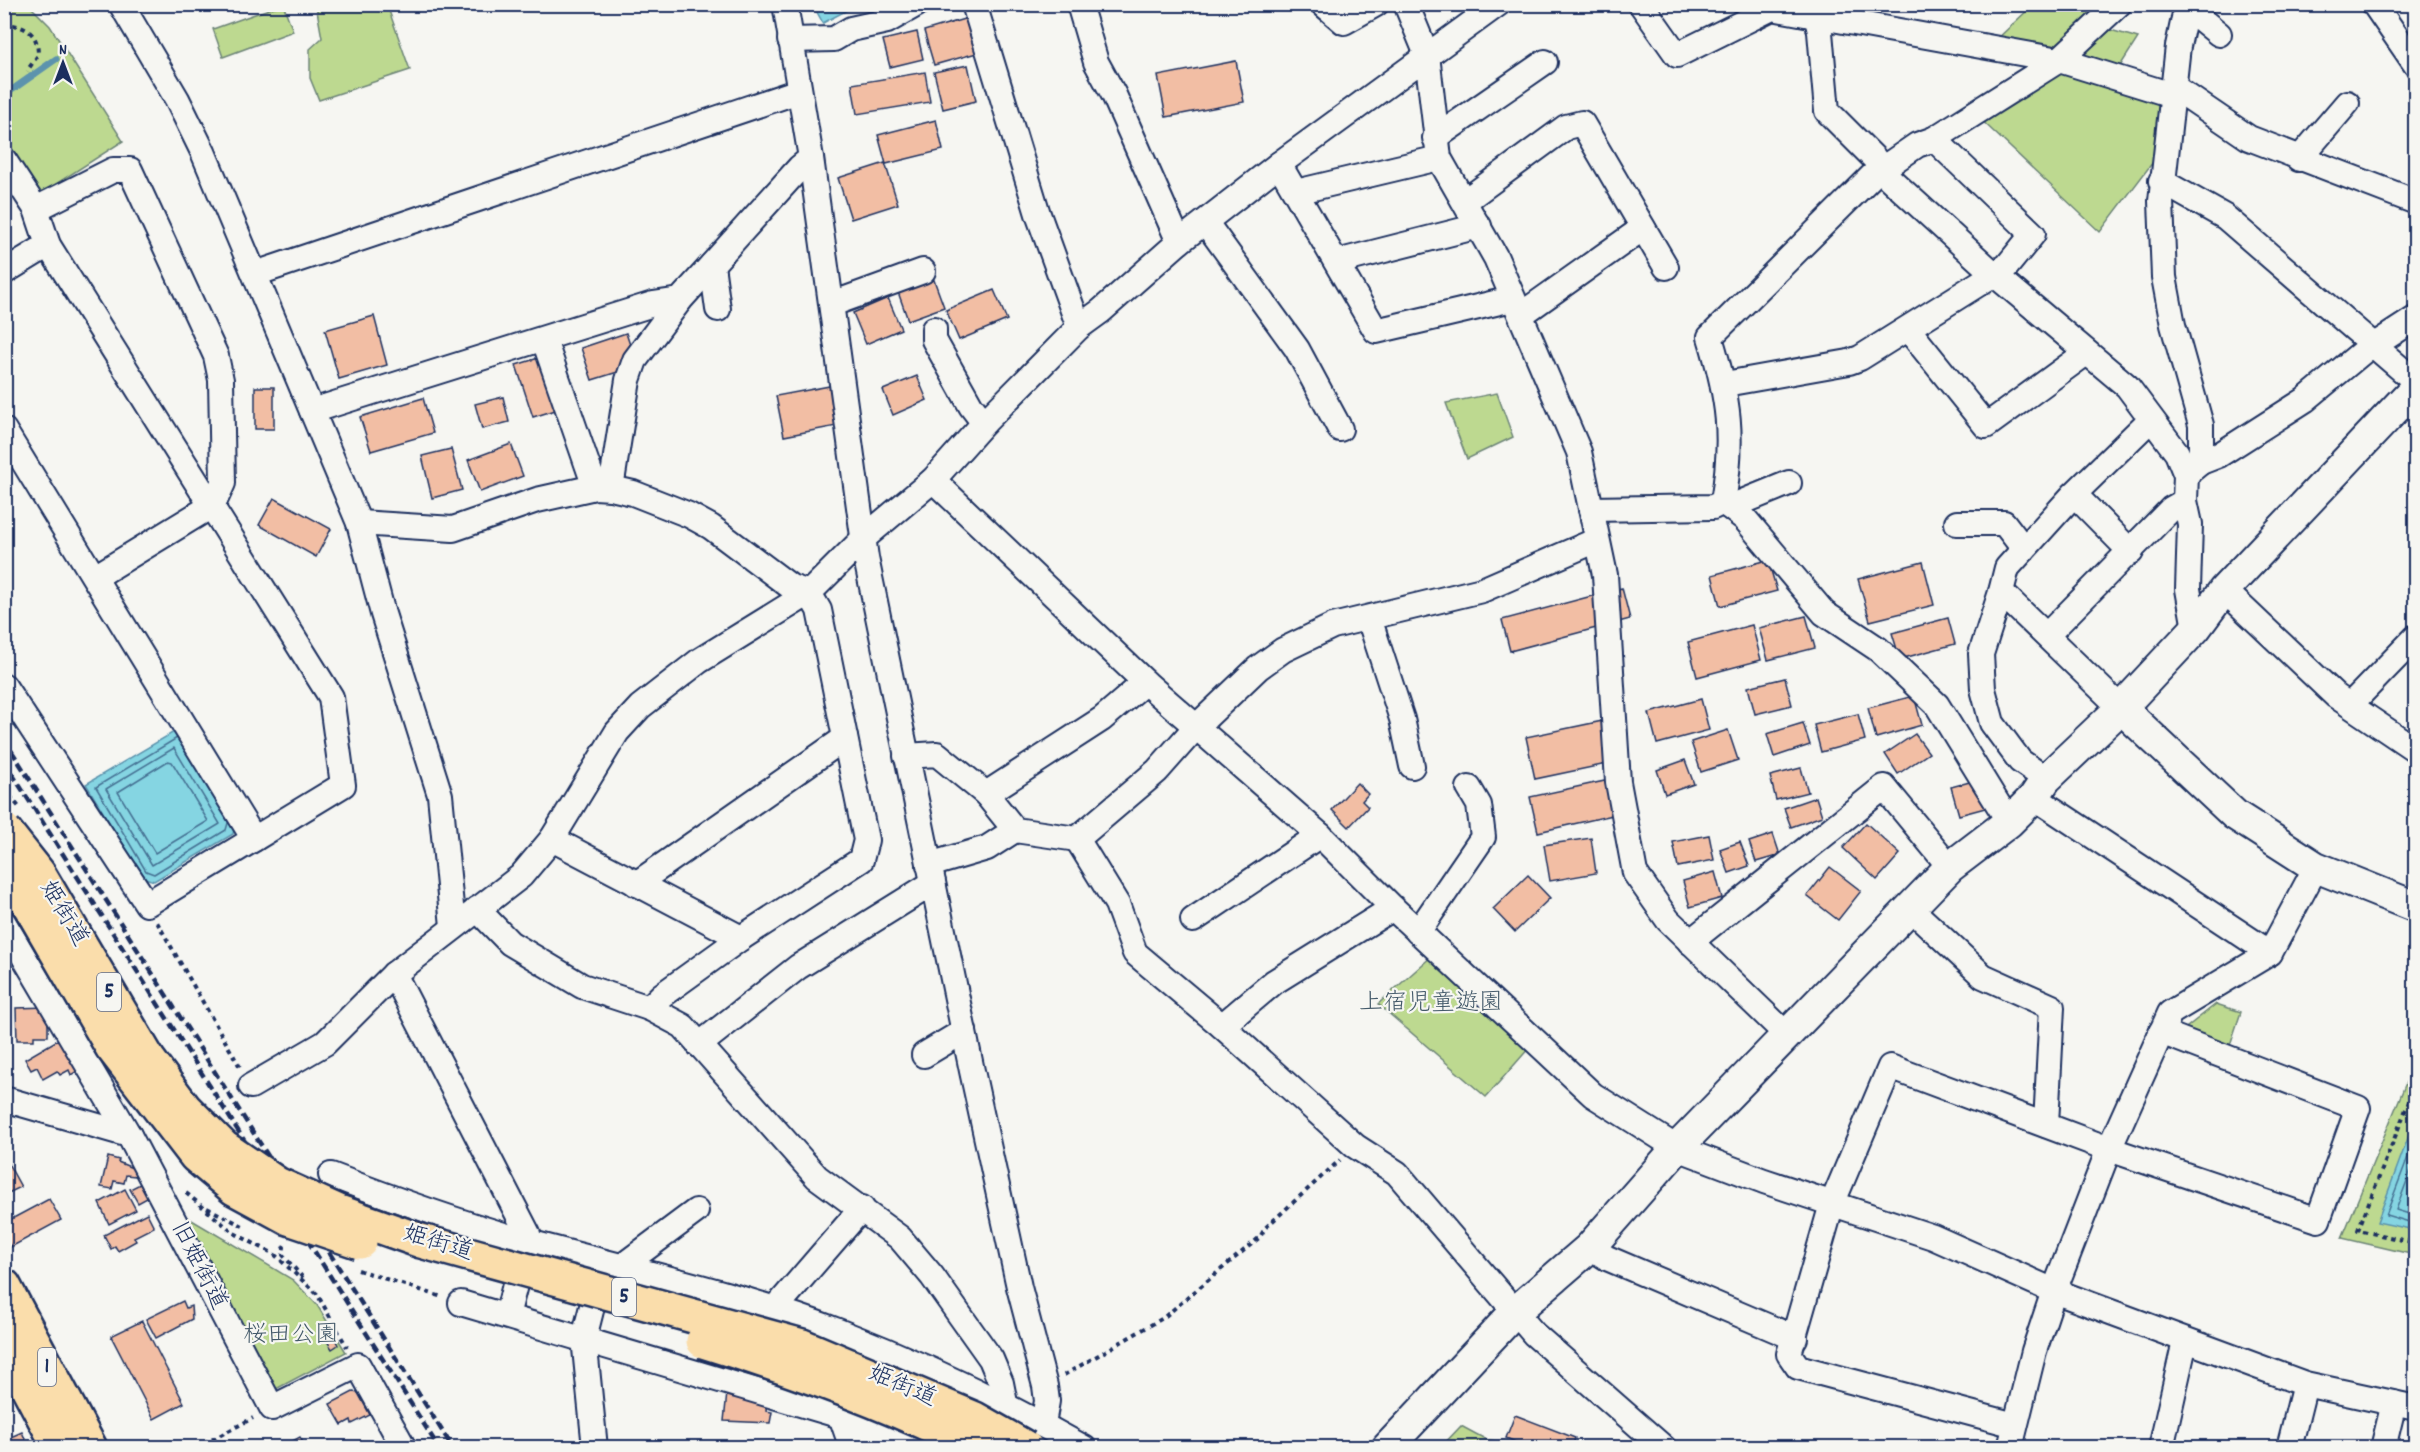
<svg xmlns="http://www.w3.org/2000/svg" width="2420" height="1452" font-family="Dekko,'Klee One',sans-serif">
<rect width="100%" height="100%" fill="#f6f6f2"/>
<filter id="ink" filterUnits="userSpaceOnUse"><feTurbulence type="fractalNoise" baseFrequency=".0167" numOctaves="2"/><feDisplacementMap in="SourceGraphic" scale="12" xChannelSelector="R" yChannelSelector="G"/><feConvolveMatrix kernelMatrix="1 2 1 2 8 2 1 2 1" color-interpolation-filters="sRGB"/></filter>
<g filter="url(#ink)">
<g fill="#bdd990" stroke="#6c8477" stroke-width="1.5">
<path d="M283 4 293 31 223 57 213 29Z"/>
<path d="M5 5H29L50 26 123 141 42 193 36 192 5 142Z"/>
<path d="M316 5H387L410 70 319 100 310 78V49L322 38Z"/>
<path d="M2033 5H2114L2062 51 1993 43Z"/>
<path d="M2100 27 2138 38 2115 74 2065 59Z"/>
<path d="M2057 68 2161 100 2156 158 2100 232 1977 116Z"/>
<path d="M1497 393 1513 437 1467 459 1446 403Z"/>
<path d="M1432 956 1530 1047 1486 1097 1378 1004Z"/>
<path d="M2216 1004 2241 1012 2229 1048 2182 1031Z"/>
<path d="M2415 1061V1255L2342 1238Z"/>
<path d="M185 1216 293 1280 317 1305 346 1352 276 1389Z"/>
<path d="M1461 1426 1487 1440 1508 1442 1517 1447H1441Z"/>
</g>
<g fill="#85d5e2" stroke="#5b93ad" stroke-width="1.5">
<path d="M813 5V4L857 5 823 23Z"/>
<path d="M179 729 235 822 233 834 154 881 142 877 86 784Z"/>
<path d="M2415 1119V1230L2377 1222Z"/>
</g>
<g fill="none" stroke-linecap="round" stroke-linejoin="round">
<g stroke="#457193" stroke-width="1.5">
<path d="M177 738 96 787 146 871 154 874 226 830 228 823"/>
<path d="M174 748 220 824 152 865 106 789Z"/>
<path d="M168 761 172 762 208 821 155 853 118 792Z"/>
<path d="M2416 1136 2386 1215 2416 1224"/>
<path d="M2416 1157 2396 1210 2416 1216"/>
</g>
<path stroke="#5b93ad" stroke-width="7" d="M9 92 56 59"/>
</g>
<g fill="#f2bea4" stroke="#1b2f5e" stroke-width="1.5">
<path d="M1112 4H1136L1114 10Z"/>
<path d="M981 14 991 49 934 65 924 31Z"/>
<path d="M917 32 923 59 890 67 883 40Z"/>
<path d="M1236 61 1244 102 1166 117 1158 76Z"/>
<path d="M968 65 976 101 943 109 934 72Z"/>
<path d="M925 72 930 102 857 114 852 84Z"/>
<path d="M936 120 943 150 886 164 878 135Z"/>
<path d="M885 163 898 204 851 219 838 178Z"/>
<path d="M934 280 944 307 908 320 898 292Z"/>
<path d="M994 290 1007 320 959 340 946 310Z"/>
<path d="M888 298 901 329 866 344 853 313Z"/>
<path d="M374 316 387 365 339 379 325 330Z"/>
<path d="M626 333 637 366 592 380 581 348Z"/>
<path d="M545 356 562 408 533 417 516 365Z"/>
<path d="M917 376 927 400 893 415 883 390Z"/>
<path d="M835 385 842 425 784 436 776 396Z"/>
<rect x="255" y="387" width="19" height="42"/>
<path d="M503 397 509 422 482 429 475 404Z"/>
<path d="M423 398 433 433 371 451 360 417Z"/>
<path d="M511 444 523 476 480 492 468 460Z"/>
<path d="M451 449 462 490 432 498 422 456Z"/>
<path d="M274 498 331 529 316 557 259 525Z"/>
<path d="M1768 560 1777 591 1720 606 1712 575Z"/>
<path d="M1923 562 1934 605 1870 621 1858 579Z"/>
<path d="M1622 588 1630 619 1510 651 1502 620Z"/>
<path d="M1806 616 1815 648 1768 660 1759 628Z"/>
<path d="M1948 618 1955 644 1900 659 1892 633Z"/>
<path d="M1752 625 1761 660 1697 677 1688 642Z"/>
<path d="M1785 678 1792 705 1755 714 1748 687Z"/>
<path d="M1914 696 1922 725 1876 738 1868 708Z"/>
<path d="M1701 699 1709 730 1657 744 1649 713Z"/>
<path d="M1858 714 1865 740 1821 752 1814 725Z"/>
<path d="M1612 719 1621 761 1535 779 1526 737Z"/>
<path d="M1803 723 1810 745 1774 757 1767 734Z"/>
<path d="M1728 730 1738 760 1701 772 1691 742Z"/>
<path d="M1915 734 1929 753 1898 774 1885 754Z"/>
<path d="M1685 760 1694 784 1665 794 1657 770Z"/>
<path d="M1801 768 1808 792 1776 800 1770 776Z"/>
<path d="M1628 776 1635 810 1538 832 1530 797Z"/>
<path d="M1981 779 1989 807 1959 815 1951 787Z"/>
<path d="M1357 783 1368 794 1362 801 1368 807 1349 827 1332 810Z"/>
<path d="M1816 797 1822 816 1791 827 1784 808Z"/>
<path d="M1866 823 1900 854 1877 880 1843 848Z"/>
<path d="M1773 834 1780 855 1756 862 1749 842Z"/>
<path d="M1709 835 1714 860 1678 867 1673 842Z"/>
<path d="M1591 838 1596 873 1550 881 1544 845Z"/>
<path d="M1740 842 1749 866 1729 873 1720 849Z"/>
<path d="M1830 867 1861 891 1838 920 1807 896Z"/>
<path d="M1715 872 1722 898 1690 907 1683 881Z"/>
<path d="M1528 875 1550 898 1515 932 1493 909Z"/>
<rect x="4" y="993" width="3" height="34"/>
<path d="M48 1007V1036H34V1040H17L16 1008Z"/>
<rect x="4" y="1038" width="6" height="26"/>
<path d="M61 1038 82 1068 71 1075 69 1070 60 1075 57 1071 43 1079 37 1067 31 1070 25 1059Z"/>
<path d="M4 1156 21 1187 4 1195Z"/>
<path d="M108 1157 119 1160 118 1162 137 1170 135 1176 126 1175 124 1183 114 1181 112 1189 101 1187Z"/>
<path d="M142 1183 149 1197 138 1203 130 1189Z"/>
<path d="M125 1189 136 1210 109 1224 99 1203Z"/>
<path d="M49 1199 61 1220 11 1247 4 1235V1223Z"/>
<path d="M147 1213 154 1227 134 1237 136 1241 118 1251 115 1246 111 1249 104 1235Z"/>
<path d="M183 1301 186 1308 191 1306 192 1319 156 1338 146 1319Z"/>
<path d="M142 1321 184 1403 154 1419 111 1336Z"/>
<path d="M334 1337 338 1345 332 1349 327 1341Z"/>
<path d="M353 1392 358 1393 370 1415 352 1424 351 1420 342 1425 330 1404Z"/>
<path d="M727 1393 767 1398 766 1411 772 1412 770 1423 724 1421Z"/>
<path d="M1515 1415 1575 1438 1572 1448H1530L1506 1438Z"/>
<path d="M22 1432 29 1448H4V1440Z"/>
<path d="M869 1433 900 1448H862Z"/>
<path d="M300 1437 306 1448H280Z"/>
</g>
<g fill="none" stroke-linecap="round" stroke-linejoin="round">
<defs>
<g id="minor">
<path d="M121 4 177 99 203 152 359 523 383 614 440 795 453 926"/>
<path d="M785 4 811 158 866 558 972 1071 1019 1287 1045 1386 1047 1401 1043 1424"/>
<path d="M974 4 1038 214 1079 327"/>
<path d="M1079 4 1096 62 1114 95 1179 242"/>
<path d="M1323 4 1344 22 1376 4"/>
<path d="M1406 4 1427 55 1439 158 1496 258 1579 452 1605 575 1618 782 1635 873 1668 920 1787 1035"/>
<path d="M1641 4 1677 55 1772 8 2059 60 2172 95"/>
<path d="M1821 4 1816 14 1820 32 1827 111 1874 158 1890 179 1994 274 2127 386 2177 453 2186 475 2185 501 2190 524 2188 589 2195 629"/>
<path d="M2187 4 2178 46 2161 201 2164 277 2173 325 2201 425V462"/>
<path d="M2374 4 2416 65"/>
<path d="M2186 7 2219 34"/>
<path d="M790 40 834 39 851 29 887 21 917 4"/>
<path d="M2174 87 2249 138 2416 202"/>
<path d="M1435 138 1545 62"/>
<path d="M1934 139 2059 60 2119 4"/>
<path d="M2299 159 2347 103"/>
<path d="M4 160 36 209 48 245 331 697 343 785 147 904 4 686"/>
<path d="M1279 164 1376 331 1512 299"/>
<path d="M2161 181 2225 217 2416 382"/>
<path d="M1296 192 1439 158"/>
<path d="M1465 201 1566 127 1582 123 1666 267"/>
<path d="M36 209 113 170H130L216 356 221 380 223 483 213 505 95 577"/>
<path d="M1206 223 1297 349 1340 429"/>
<path d="M1337 262 1479 226"/>
<path d="M712 265 718 309"/>
<path d="M4 272 48 245"/>
<path d="M255 274 799 91"/>
<path d="M832 304 923 271"/>
<path d="M1522 314 1643 228"/>
<path d="M934 329V340L971 406 984 423"/>
<path d="M1908 329 1986 426 2086 353"/>
<path d="M2373 346 2416 318"/>
<path d="M312 411 653 304 680 300 800 167 811 158"/>
<path d="M4 430 254 839"/>
<path d="M2190 471 2201 462 2219 455 2305 400 2371 345"/>
<path d="M933 480 1145 682 1320 835 1393 908 1593 1095 1677 1148 1764 1181 1933 1237 2054 1291 2305 1384 2416 1408"/>
<path d="M595 487 611 488 633 493 689 515 711 527 791 587 809 593 819 610 866 840 861 860 741 938 662 995 649 1008"/>
<path d="M611 488 628 380 635 360 680 300"/>
<path d="M2074 494 2131 552"/>
<path d="M1723 502 1745 519 1824 613 1878 649 1937 705 2009 822"/>
<path d="M1730 507 1789 483"/>
<path d="M1591 509 1713 507 1723 502C1734 438 1729 399 1710 337L1872 176 1917 145 1934 139 2033 234 2007 266 1860 358 1849 362 1725 384"/>
<path d="M359 523 453 529 537 500 595 487 544 340"/>
<path d="M1957 523H2004L2024 549"/>
<path d="M2224 590 2336 696 2416 750"/>
<path d="M2001 592 2007 568 2074 494 2150 420"/>
<path d="M1369 618 1402 719 1412 766"/>
<path d="M2047 635 2171 509 2185 501"/>
<path d="M2350 705 2416 637"/>
<path d="M906 756 937 754 986 794 1015 830 1077 839 1157 771 1195 728 1258 668 1283 650 1333 626 1482 590 1597 540"/>
<path d="M2046 779 2020 761 1992 723 1983 689 1981 654 2001 592 2121 708"/>
<path d="M986 794 1102 719 1145 682"/>
<path d="M2034 797 2270 953"/>
<path d="M552 839 741 938"/>
<path d="M1077 839 1117 904 1135 953 1222 1026 1355 1146 1397 1173 1534 1334 1664 1448"/>
<path d="M929 865 987 848 1015 830"/>
<path d="M636 884 845 738"/>
<path d="M1910 908 1983 976 2052 1007 2046 1125"/>
<path d="M477 909 510 943 582 986 649 1008 683 1026 817 1177 900 1238 932 1276 991 1359 1001 1383 1005 1403"/>
<path d="M1193 920 1320 835"/>
<path d="M4 923 129 1135"/>
<path d="M1418 932 1483 837 1479 805 1469 788"/>
<path d="M1690 942 1884 787 1950 867"/>
<path d="M394 974 528 1234 507 1316"/>
<path d="M1222 1026 1274 982 1393 908"/>
<path d="M699 1045 798 967 933 883"/>
<path d="M924 1055 964 1031"/>
<path d="M251 1086 325 1043 394 974 521 876 552 839 617 732 640 707 699 661 809 593 865 537 933 480 984 423 1079 327 1101 311 1179 242 1279 164 1498 4"/>
<path d="M4 1099 129 1135 272 1408 358 1365 404 1448"/>
<path d="M331 1175C396 1200 462 1224 529 1242 632 1270 739 1293 838 1331 923 1364 1005 1403 1084 1448"/>
<path d="M1590 1247 1607 1258 1795 1338"/>
<path d="M621 1267 696 1211"/>
<path d="M461 1303 841 1416 911 1448"/>
<path d="M774 1310 862 1208"/>
<path d="M841 1416 852 1448"/>
<path d="M2015 1425 1798 1367 1789 1354 1832 1204 1890 1067 2109 1149 2318 1220 2358 1108 2161 1032"/>
<path d="M595 1448 584 1338 600 1275"/>
<path d="M2010 1448 2034 1351 2054 1291 2109 1149 2170 1013 2270 953 2316 867"/>
<path d="M2161 1448 2185 1341"/>
<path d="M2289 1448 2305 1384"/>
<path d="M2383 1448 2394 1403"/>
</g>
<g id="tertiary">
<path d="M2121 708 2235 815 2316 867 2416 907"/>
<path d="M1387 1448 1516 1311 1590 1247 1677 1148 1950 867 2009 822 2034 797 2046 779 2121 708 2195 629 2224 590 2416 387"/>
</g>
<g id="trunk">
<path d="M4 1286 90 1448"/>
<path d="M4 1342 60 1448"/>
</g>
</defs>
<use href="#minor" stroke="#1b2f5e" stroke-width="28"/>
<use href="#tertiary" stroke="#1b2f5e" stroke-width="34"/>
<use href="#trunk" stroke="#1b2f5e" stroke-width="38"/>
<g stroke="#1b2f5e" stroke-width="4" stroke-dasharray="4.5 4.5" stroke-linecap="butt">
<path d="M4 23C25 27 38 31 38 55L27 71"/>
<path d="M4 789 19 807"/>
<path d="M157 922 240 1067"/>
<path d="M2416 1084 2358 1230 2416 1243"/>
<path d="M186 1193 234 1233 274 1254 317 1294 347 1347"/>
<path d="M207 1208 243 1226"/>
<path d="M282 1246 284 1247 283 1255 303 1278"/>
<path d="M358 1270 442 1297"/>
<path d="M1064 1375 1163 1318 1260 1237 1265 1228 1340 1160"/>
<path d="M196 1448 253 1418"/>
</g>
<use href="#minor" stroke="#f6f6f2" stroke-width="24"/>
<use href="#tertiary" stroke="#f6f6f2" stroke-width="30"/>
<use href="#trunk" stroke="#faddab" stroke-width="33"/>
<g stroke="#1b2f5e" stroke-width="4.5" stroke-dasharray="9 4.5" stroke-linecap="butt">
<path d="M4 739 453 1448"/>
<path d="M4 761 439 1448"/>
</g>
<defs>
<g id="primary-bridge">
<path d="M4 830 38 873 148 1059 185 1109 223 1147 277 1184 339 1212 421 1241 802 1346 975 1419 1026 1448"/>
<path d="M4 869 22 892 112 1047 196 1156 234 1188 289 1218 360 1242"/>
<path d="M703 1341C797 1370 890 1403 978 1448"/>
</g>
</defs>
<use href="#primary-bridge" stroke="#1b2f5e" stroke-width="38" stroke-linecap="butt"/>
<use href="#primary-bridge" stroke="#faddab" stroke-width="33"/>
</g>
</g>
<g text-anchor="middle" dominant-baseline="central" stroke-width="4.5" stroke-linejoin="round" paint-order="stroke">
<g fill="#f6f6f2" stroke="#5d6b8a" stroke-width="1.5">
<rect x="97" y="973" width="24" height="38" rx="4.5"/>
<rect x="612" y="1278" width="24" height="38" rx="4.5"/>
<rect x="38" y="1348" width="18" height="38" rx="4.5"/>
</g>
<g font-size="22" font-weight="bold" fill="#1b2f5e">
<text x="109" y="992">5</text>
<text x="624" y="1297">5</text>
<text x="47" y="1367">1</text>
</g>
<g font-size="24" fill="#1b2f5e" stroke="#f6f6f2">
<text transform="translate(63 914) rotate(59)">姫街道</text>
<text transform="translate(438 1244) rotate(17)">姫街道</text>
<text transform="translate(198 1266) rotate(63)">旧姫街道</text>
<text transform="translate(902 1387) rotate(23)">姫街道</text>
</g>
<g font-size="24" fill="#445a6a" stroke="#f6f6f2">
<text x="1431" y="1004">上宿児童遊園</text>
<text x="291" y="1336">桜田公園</text>
</g>
</g>
<rect width="2420" height="1452" fill="none" stroke="#f6f6f2" stroke-width="24"/>
<rect x="12" y="12" width="2396" height="1428" fill="none" stroke="#1b2f5e" stroke-width="2" filter="url(#ink)"/>
<g transform="translate(63 63)" stroke="#f6f6f2" stroke-width="4.5" paint-order="stroke">
<path d="M0-4.5L10 22L0 15L-10 22Z" fill="#1b2f5e"/>
<text y="-9" font-size="16" font-weight="bold" text-anchor="middle" fill="#1b2f5e">N</text>
</g>
</svg>
